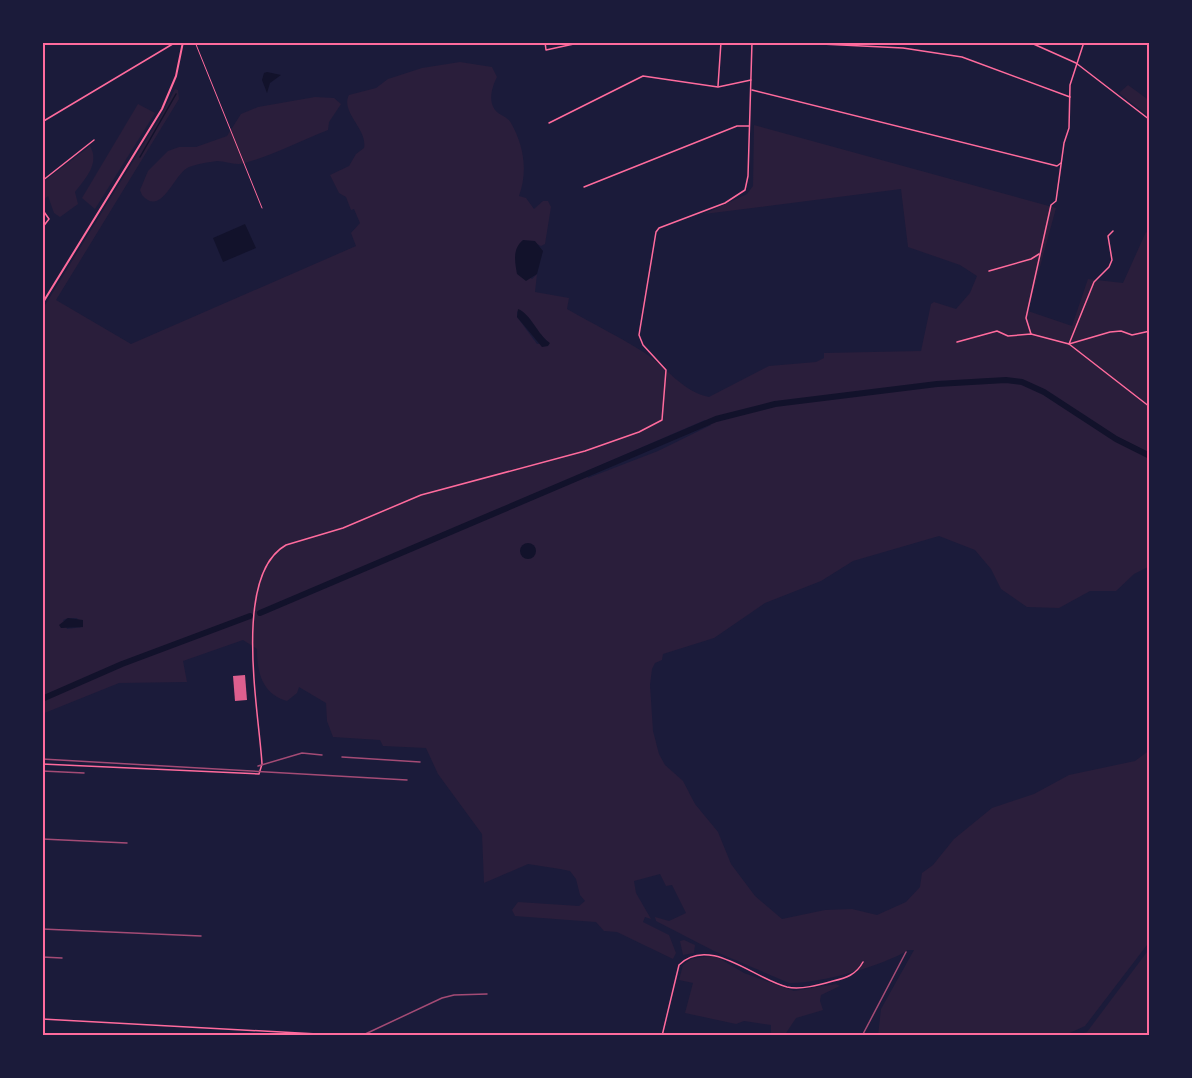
<svg xmlns="http://www.w3.org/2000/svg" width="1192" height="1078" font-family="'Fira Sans',sans-serif">
<rect width="100%" height="100%" fill="#1b1b3a"/>
<g fill="#2a1e3b" fill-rule="evenodd">
<path d="M460 62 492 67 497 77C492 87 487 102 497 112 501 116 508 117 511 123 524 146 528 171 519 196L526 198 534 209 543 201H548L551 207 545 244 541 246 531 241 516 251V268L532 279 537 274 535 292 569 298 567 309C593 324 620 337 645 353 666 367 683 392 709 397L769 366 816 362 824 358V353L921 351 931 304 934 302 956 309 970 293 977 276 960 265 908 247 901 189 704 214 747 194 753 186 754 125 1056 208 1028 311 1072 326 1088 279 1123 283 1146 232 1150 234V566L1134 574 1116 591H1090L1059 608 1027 607 1001 589 991 569 975 550 939 536 853 561 821 581 765 603 714 638 663 654 662 660 655 663 652 669 650 685 653 731 659 754 665 765 683 781 695 804 718 832 731 864 755 896 782 919 825 910 852 909 877 915 906 902 920 887 922 873 933 865 954 839 992 808 1034 794 1069 775 1135 761 1150 750V941L1085 1026 1063 1036H878L881 1009 914 950H908C883 966 818 984 789 983L714 951 656 921 655 917 669 921 686 913 672 885 666 886 660 874 634 881 636 893 651 919 645 917 643 922 669 935 676 953 673 959 617 932 604 931 596 922 515 916 512 910 518 902 579 906 585 901 580 895 576 879 570 871 560 869 528 864 484 883 482 834 438 774 426 748 383 746 380 740 333 737 327 721 326 703 299 687 297 693 287 701C262 694 257 672 257 649L243 640 183 661 187 682 119 683 42 714V701L67 690 66 686 42 696V310L162 114 175 89 178 90 179 99 56 300 131 344 356 246 351 233 360 223 354 209 351 210 346 197 339 193 330 175 349 166 356 154 364 148C368 129 340 112 349 95L376 88 388 79 422 68ZM517 311 549 343 537 344 517 317ZM705 420 711 425 658 451 588 478 587 471ZM68 618H77L83 627 67 629 63 620Z"/>
<path d="M1128 85 1150 101V117L1119 93Z"/>
<path d="M315 97 334 98 341 104 329 122 328 130C300 141 273 155 245 163 235 166 226 161 217 161 209 162 197 164 189 167 174 173 162 218 142 195L140 190 148 171 168 151 179 147H196L227 136 241 114 258 107Z"/>
<path d="M138 104 155 113 95 209 82 198Z"/>
<path d="M90 146C100 163 86 178 75 192L78 204 60 217 54 213 48 196 42 201V183Z"/>
<path d="M684 940 695 945 694 953 683 955 680 941Z"/>
<path d="M1150 948V1036H1073L1087 1032Z"/>
<path d="M710 956 717 957 744 973 794 991 836 984 840 986 821 995 820 1001 823 1010 796 1018 784 1036H771V1025L744 1021 736 1024 685 1013 693 983 679 980 683 965 691 959Z"/>
</g>
<g fill="#12122b">
<path d="M267 72 281 75 270 83 267 93 262 80 264 73Z"/>
<path d="M245 224 256 248 223 262 213 238Z"/>
<path d="M523 240 535 241 543 251 537 274 526 281 517 274C515 262 512 249 523 240Z"/>
<path d="M518 309C531 314 537 334 550 343L548 346 542 347 517 317Z"/>
<circle cx="528" cy="551" r="8"/>
<path d="M68 618 83 620V627L61 628 59 625Z"/>
</g>
<g fill="none" stroke-linecap="round" stroke-linejoin="round">
<path stroke="#12122b" stroke-width="1.5" d="M140 157 176 94"/>
<g stroke="#12122b" stroke-width="6">
<path d="M260 613 716 419 775 404 937 384 1006 380 1022 382 1044 392 1116 439 1150 456"/>
<path d="M42 699 122 664 250 616"/>
</g>
</g>
<path fill="#dd5f8e" d="M245 675 247 700 235 701 233 676Z"/>
<g fill="none" stroke-linecap="round" stroke-linejoin="round">
<path stroke="#ff6b9d" stroke-width="1" d="M195 42 262 208"/>
<g stroke="#ff6b9d" stroke-width="1.5">
<path d="M545 42 546 50 583 42"/>
<path d="M780 42 903 48 962 57 1070 97"/>
<path d="M1029 42 1076 63 1150 120"/>
<path d="M718 86 721 42"/>
<path d="M752 90 1057 166 1061 163"/>
<path d="M549 123 643 76 718 87 751 80"/>
<path d="M42 181 94 140"/>
<path d="M584 187 737 126H749"/>
<path d="M42 209 49 219 42 228"/>
<path d="M1113 231 1108 236 1112 260 1109 267 1094 282 1069 344 1110 332 1121 331 1132 335 1150 331"/>
<path d="M989 271 1031 259 1039 254"/>
<path d="M1031 334 1026 318 1051 205 1056 201 1064 143 1069 128 1070 85 1084 42"/>
<path d="M957 342 997 331 1008 336 1031 334 1069 344 1150 407"/>
<path d="M662 1036 679 965C709 935 754 979 787 987 801 990 819 985 833 981 846 978 856 975 863 962"/>
</g>
<g stroke="#ff6b9d" stroke-width="1.5">
<path d="M42 122 176 42"/>
<path d="M42 764 259 774 262 764C259 712 232 575 286 545L343 528 421 495 585 451 639 432 662 420 666 370 643 345 639 335 656 232 659 228 725 203 745 190 748 176 752 42"/>
<path d="M42 1019 354 1036"/>
</g>
<path stroke="#ff6b9d" stroke-width="2" d="M42 304 162 109 176 76 183 42"/>
<g stroke="#a44b75" stroke-width="1.5">
<path d="M342 757 420 762"/>
<path d="M42 759 407 780"/>
<path d="M258 766 302 753 322 755"/>
<path d="M42 771 84 773"/>
<path d="M42 839 127 843"/>
<path d="M42 929 201 936"/>
<path d="M42 957 62 958"/>
<path d="M42 1036H44"/>
<path d="M361 1036 442 998 454 995 487 994"/>
<path d="M862 1036 906 952"/>
</g>
</g>
<rect width="1192" height="1078" fill="none" stroke="#1b1b3a" stroke-width="87"/>
<rect x="44" y="44" width="1104" height="990" fill="none" stroke="#ff6b9d" stroke-width="2"/>
</svg>
